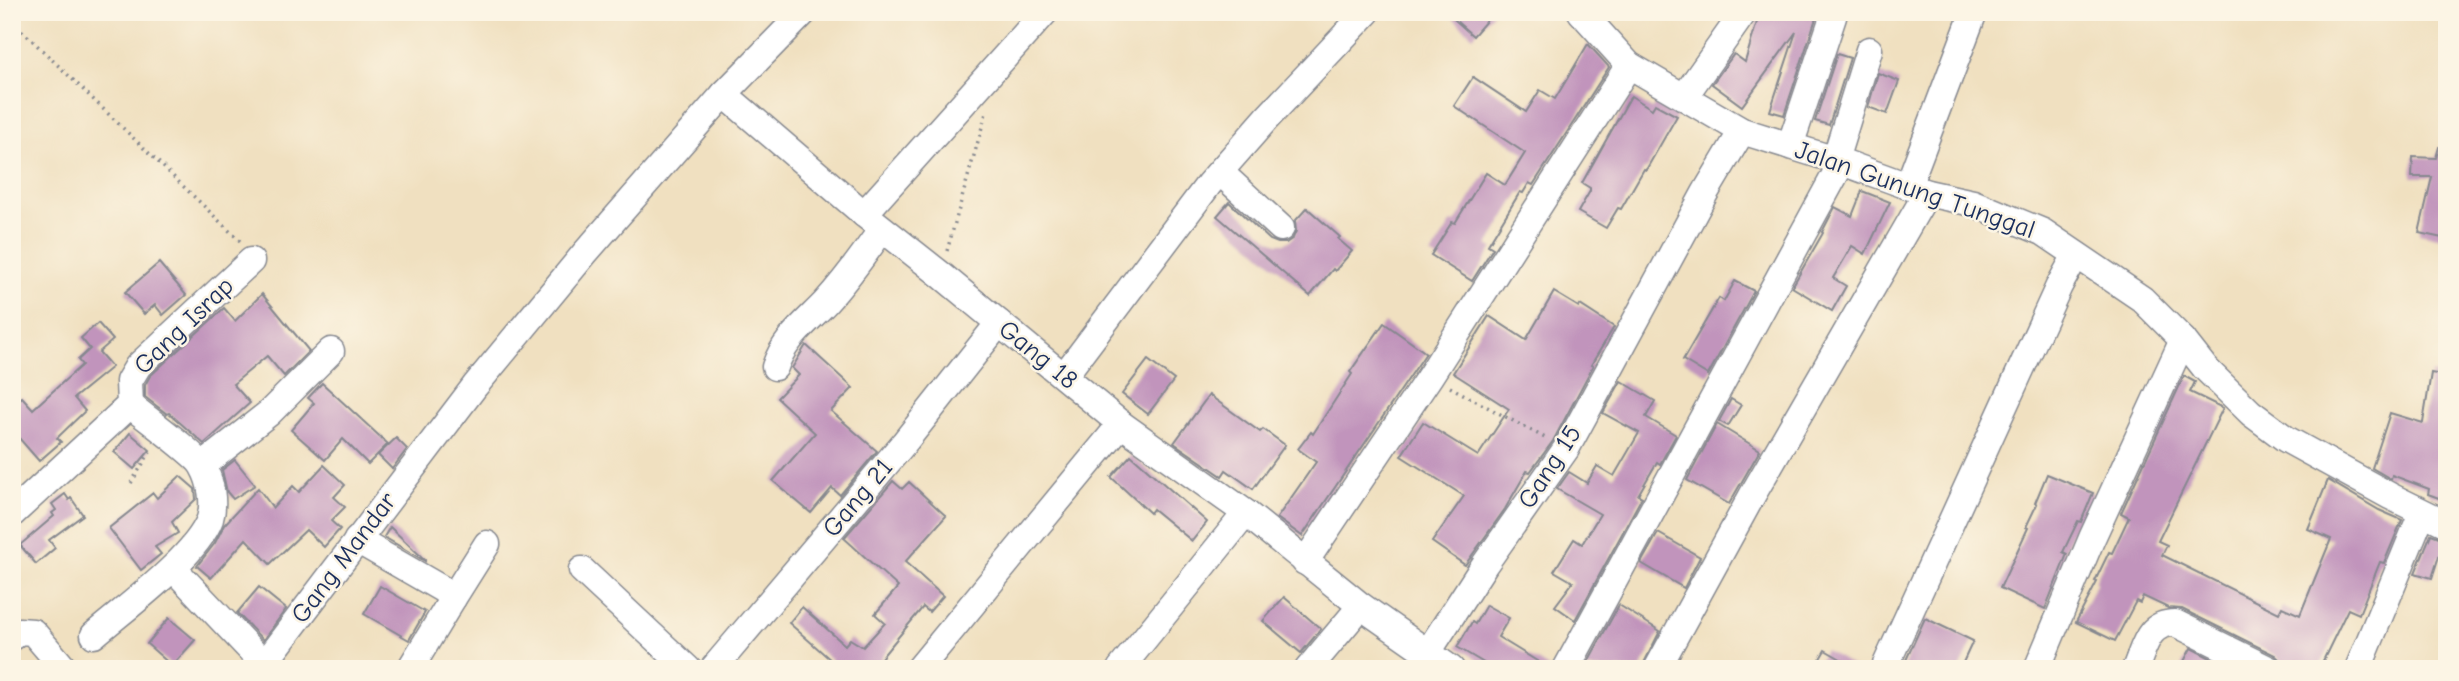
<svg xmlns="http://www.w3.org/2000/svg" width="2459" height="681" font-family="'Comic Neue',sans-serif">
<rect width="100%" height="100%" fill="#fcf5e5"/>
<filter id="ink" filterUnits="userSpaceOnUse"><feTurbulence type="fractalNoise" baseFrequency=".0143" numOctaves="2"/><feDisplacementMap in="SourceGraphic" scale="14" xChannelSelector="R" yChannelSelector="G"/><feConvolveMatrix kernelMatrix="1 2 1 2 8 2 1 2 1" color-interpolation-filters="sRGB"/></filter>
<filter id="wash" filterUnits="userSpaceOnUse"><feTurbulence type="fractalNoise" baseFrequency=".00686" numOctaves="4" result="noise"/><feDisplacementMap in="SourceGraphic" scale="28" xChannelSelector="R" yChannelSelector="G"/><feGaussianBlur stdDeviation="1.57" result="paint"/><feColorMatrix in="noise" values="0 0 0 0 0 0 0 0 0 0 0 0 0 0 0 0 0 1.4 0 .05"/><feComposite in="paint" operator="in"/></filter>
<g filter="url(#wash)">
<rect width="100%" height="100%" fill="#f0e0c0"/>
<g id="blocks">
<g fill="#c194bc">
<path d="M1446 12H1494L1473 36Z"/>
<path d="M1760 12H1818L1784 115 1770 111 1796 32 1742 106 1712 84 1734 54 1745 62Z"/>
<path d="M1588 44 1609 67 1533 185 1529 183 1523 193 1520 192 1488 245 1493 248 1472 281 1431 255 1452 222 1455 223 1486 173 1505 185 1525 153 1454 106 1473 77 1526 112 1540 90 1555 99Z"/>
<path d="M1837 54 1850 58 1829 125 1815 121Z"/>
<path d="M1878 73 1899 81 1887 114 1868 107Z"/>
<path d="M1631 96 1652 109 1655 104 1677 116 1646 170 1644 169 1621 209 1618 208 1606 228 1578 212 1590 191V188L1582 183Z"/>
<path d="M2439 147 2447 148 2445 204 2447 205V239L2419 233 2432 177H2412L2413 157 2436 158Z"/>
<path d="M1862 191 1890 202 1865 254 1852 246 1833 278 1846 286 1832 311 1792 287 1823 233 1822 232 1835 207 1852 216Z"/>
<path d="M1229 202 1270 240 1278 243H1286L1293 238 1296 231 1295 221 1307 208 1340 237 1338 239 1352 251 1335 271 1333 269 1310 296 1217 216Z"/>
<path d="M159 263 186 295 163 315 155 305 144 314 125 292Z"/>
<path d="M1735 281 1754 291 1708 375 1683 360 1719 298 1724 301Z"/>
<path d="M1554 292 1579 307 1580 305 1614 327 1591 365 1593 366 1553 441 1530 472 1527 471 1505 509 1465 565 1432 542 1464 496 1401 456 1423 422 1478 456 1509 409 1453 373 1489 316 1526 340Z"/>
<path d="M262 294 309 351 284 376 267 356 233 384 250 403 204 444 169 413 167 414 145 397V385L150 376 224 308 235 321Z"/>
<path d="M98 323 113 340 99 352 112 367 74 398 85 411 57 438 61 442 39 461 12 430V406L22 397 33 409 82 365 78 360 90 349 81 338Z"/>
<path d="M1384 323 1426 353 1302 536 1277 518 1316 462 1298 449 1311 432 1313 434 1352 374 1350 372Z"/>
<path d="M806 345 853 388 831 411 877 451 840 495 832 488 811 513 773 481 815 433 777 398 799 375 792 368Z"/>
<path d="M1148 360 1174 380 1148 414 1122 394Z"/>
<path d="M2431 373 2447 376V501L2428 494 2429 489 2392 475 2391 479 2372 468 2390 413 2423 423Z"/>
<path d="M2184 376 2195 382 2190 392 2223 408 2158 541 2167 545 2162 555 2279 613 2282 607 2300 615 2331 539 2308 529 2328 480 2379 510 2402 520 2384 563 2380 562 2359 614 2348 609 2319 669H2284L2281 661 2275 655 2182 609 2168 608 2143 596 2140 603 2136 601 2115 641 2076 622 2097 582 2095 581 2109 552 2112 553 2129 517 2121 513Z"/>
<path d="M1621 381 1655 401 1646 417 1676 435 1660 464 1657 462 1638 495 1642 497 1575 620 1555 606 1573 582 1554 571 1574 539 1582 544 1600 514 1557 489 1569 472 1587 483 1597 466 1614 476 1639 433 1603 413Z"/>
<path d="M322 383 388 444 368 464 343 439 325 460 291 430 314 403 308 398Z"/>
<path d="M1209 395 1260 432 1263 429 1285 445 1253 489 1226 470 1222 476 1174 443Z"/>
<path d="M1731 399 1741 405 1728 426 1719 421Z"/>
<path d="M1717 424 1760 450 1729 504 1687 480Z"/>
<path d="M130 433 150 450 134 469 114 452Z"/>
<path d="M396 438 407 449 392 469 378 455Z"/>
<path d="M1131 455 1207 522 1192 541 1153 509 1150 513 1111 477Z"/>
<path d="M235 460 255 485 233 499 227 492 222 470Z"/>
<path d="M324 465 345 485 334 497 345 507 331 521 340 529 324 547 306 530 270 564 246 539 211 578 197 566 215 543 224 525 258 488 273 508 293 486 299 492Z"/>
<path d="M2047 474 2093 493 2081 522 2078 521 2063 552 2067 554 2045 609 2000 588 2028 528 2026 527 2037 504 2035 503Z"/>
<path d="M180 476 195 489 196 499 172 522 178 533 155 547 161 554 141 570 109 528 153 493 157 498Z"/>
<path d="M893 481 902 489 909 482 946 516 905 562 943 596 929 612 923 607 881 658 892 669H841L789 623 802 607 845 645 850 639 863 647 885 623 875 614 898 587 844 538Z"/>
<path d="M65 494 69 500 71 498 83 515 49 540 55 548 36 564 20 545 54 516 52 513 56 510 52 504Z"/>
<path d="M390 527 425 560V561L384 537Z"/>
<path d="M1658 533 1700 557 1684 588 1641 563Z"/>
<path d="M2431 534 2447 540V558L2439 556 2432 578 2415 573Z"/>
<path d="M380 586 425 612 409 640 364 614Z"/>
<path d="M259 587 286 609 263 640 237 613Z"/>
<path d="M1284 597 1321 629 1301 653 1263 621Z"/>
<path d="M1486 605 1509 618 1498 637 1550 669H1494L1457 647 1472 622 1475 624Z"/>
<path d="M1619 605 1660 631 1641 669H1584Z"/>
<path d="M169 618 195 640 172 666 147 644Z"/>
<path d="M1925 618 1973 641 1960 669H1902Z"/>
<path d="M2191 648 2232 669H2180Z"/>
<path d="M1825 650 1858 669H1814Z"/>
</g>
</g>
</g>
<g filter="url(#ink)">
<use href="#blocks" fill-opacity="0" stroke="#86888f" stroke-width="2"/>
<g fill="none" stroke-linecap="round" stroke-linejoin="round">
<defs>
<g id="minor">
<path d="M1581 12 1629 65 1742 131 1842 162 1927 193 1973 203 2043 232 2142 299 2183 340 2205 368 2251 413 2286 439 2390 496 2447 524"/>
<path d="M724 94 864 214 940 274 1121 424 1246 513 1361 606 1451 669"/>
<path d="M1684 97 1744 12"/>
<path d="M1790 146 1833 17"/>
<path d="M1835 160 1869 50"/>
<path d="M1220 172 1281 228"/>
<path d="M1908 186 1974 12"/>
<path d="M864 214 1045 12"/>
<path d="M775 367C784 339 806 323 825 303 846 280 864 255 882 229"/>
<path d="M1064 376 1209 184 1267 118 1367 12"/>
<path d="M203 465 269 413 331 351"/>
<path d="M12 514 130 405 129 381 138 366 251 261"/>
<path d="M357 540 442 589 453 598 410 669"/>
<path d="M1305 562 1430 376 1629 65"/>
<path d="M173 568 264 664"/>
<path d="M582 570 688 669"/>
<path d="M453 598 487 544"/>
<path d="M94 635C125 608 196 557 210 519 215 503 211 481 203 467 198 456 143 416 130 405"/>
<path d="M12 637 19 631 33 632 62 666"/>
<path d="M1428 652 1485 564 1566 449 1705 193 1742 131"/>
<path d="M260 669 475 386 585 253 724 94 804 12"/>
<path d="M713 669 904 443 999 323"/>
<path d="M919 669 1121 424"/>
<path d="M1120 669 1246 513"/>
<path d="M1308 669 1361 606"/>
<path d="M1566 669 1842 162"/>
<path d="M1657 669 1753 494 1927 193"/>
<path d="M1884 669 2059 286 2076 255"/>
<path d="M2037 669 2092 538 2183 340"/>
<path d="M2135 669C2145 646 2147 623 2175 623L2268 669"/>
<path d="M2358 669 2422 513"/>
</g>
</defs>
<use href="#minor" stroke="#86888f" stroke-width="29"/>
<g stroke="#86888f" stroke-width="3.5" stroke-dasharray="2 5" stroke-linecap="butt">
<path d="M12 21 240 241"/>
<path d="M947 251 986 113"/>
<path d="M1450 387 1545 438"/>
<path d="M131 483 152 449"/>
</g>
<use href="#minor" stroke="#fff" stroke-width="26"/>
</g>
</g>
<g text-anchor="middle" dominant-baseline="central" stroke-width="5" stroke-linejoin="round" paint-order="stroke">
<g font-size="26" fill="#1b2f5e" stroke="#fcf5e5">
<text transform="translate(1915 190) rotate(19)">Jalan Gunung Tunggal</text>
<text transform="translate(184 326) rotate(-44)">Gang Israp</text>
<text transform="translate(1038 355) rotate(39)">Gang 18</text>
<text transform="translate(1550 467) rotate(-57)">Gang 15</text>
<text transform="translate(858 498) rotate(-50)">Gang 21</text>
<text transform="translate(344 558) rotate(-53)">Gang Mandar</text>
</g>
</g>
<rect width="2459" height="681" fill="none" stroke="#fcf5e5" stroke-width="42"/>
</svg>
